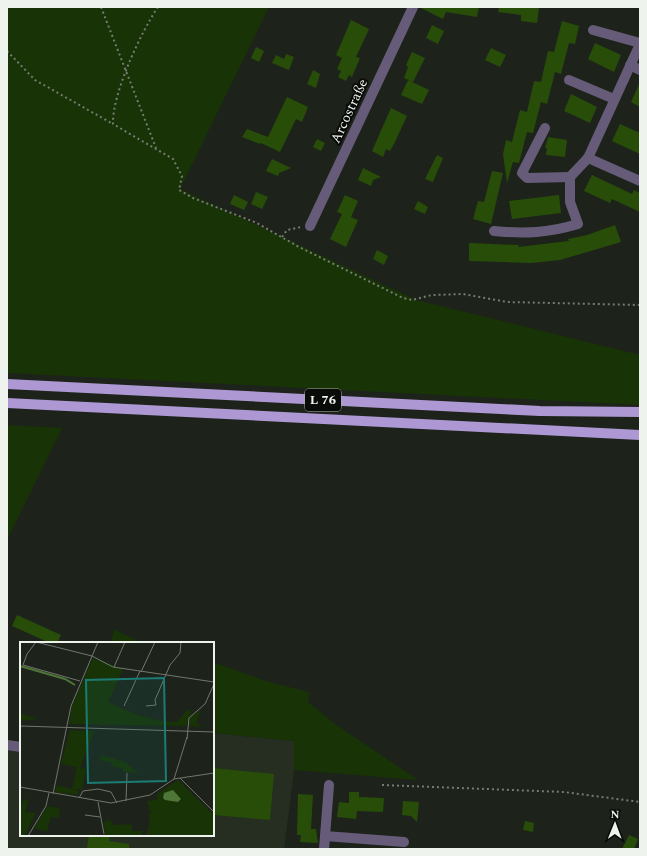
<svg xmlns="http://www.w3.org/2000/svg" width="647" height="856" font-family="Spectral,serif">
<rect width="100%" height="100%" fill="#1d231a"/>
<path fill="#252e21" d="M213 733 295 741 294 770 284 849H7V747L21 749V835H213Z"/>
<g fill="#183306">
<path d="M7 7H269L180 189 416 300 640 355V405L7 373Z"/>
<path d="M7 425 62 428 7 540Z"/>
<path d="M114 629 141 643H111Z"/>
<path d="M213 662 266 681 309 692 308 702 335 724 418 780 294 770V741L213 733Z"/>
</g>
<g fill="#274d09">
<path d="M419 7H479L477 17 446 12 443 19Z"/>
<path d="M499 7 539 8 537 23 521 21V15L498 12Z"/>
<path d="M351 20 369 29 356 57 360 58 357 65 352 77 349 75 346 81 338 77 341 71 337 69 342 58 336 55Z"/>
<path d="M562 21 579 26 575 44 569 43 561 74 555 72 547 104 541 102 533 133 527 132 519 163 513 162 507 183 503 154 506 140 512 142 520 110 527 112 534 81 541 82 548 51 554 52Z"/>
<path d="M432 25 444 31 438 44 426 38Z"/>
<path d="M595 43 621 55 614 72 588 59Z"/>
<path d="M256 47 264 51 259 62 251 58Z"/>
<path d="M491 48 506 55 500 67 485 60Z"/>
<path d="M412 52 425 58 413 82 404 78 408 67 406 65Z"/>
<path d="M286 54 294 57 289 70 272 63 276 55 284 59Z"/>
<path d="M313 70 320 74 316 88 307 84Z"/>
<path d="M408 80 429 90 422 104 401 95Z"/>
<path d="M640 82V107L631 102Z"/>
<path d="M571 94 597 107 590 123 564 111Z"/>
<path d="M287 97 308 107 302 122 296 119 280 152 261 143 260 144 242 137 247 129 268 137Z"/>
<path d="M391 108 407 116 394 144 390 151 386 149 383 157 372 151Z"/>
<path d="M620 124 640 133V154L612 141Z"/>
<path d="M548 137 567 140 565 157 546 155 547 148H545Z"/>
<path d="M317 139 325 143 321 151 313 147Z"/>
<path d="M437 155 443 158 433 182 425 179Z"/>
<path d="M272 159 291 168 279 173 278 176 266 171Z"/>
<path d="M363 168 381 177 373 180 371 186 358 180Z"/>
<path d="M492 171 503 173 491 224 473 219 478 201 484 202Z"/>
<path d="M592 175 632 194 634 190 640 193V212L612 199 610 203 584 191Z"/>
<path d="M256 192 268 197 262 209 251 204Z"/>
<path d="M234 195 248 202 244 210 230 204Z"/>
<path d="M345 195 358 201 351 217 358 220 346 247 330 239 342 214 337 212Z"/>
<path d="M559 195 561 213 512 219 509 201Z"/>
<path d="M418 201 428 207 425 214 414 209Z"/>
<path d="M615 225 621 242 560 260 532 263 469 261V243L519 245 518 247 569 241 568 239 587 235Z"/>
<path d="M377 250 388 256 384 265 373 259Z"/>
<path d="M17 615 61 635 57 643H50L12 626Z"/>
<path d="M213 768 274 774 270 820 213 815Z"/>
<path d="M349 792H359V797L384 798 383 812 357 811 356 819 337 817 339 802 349 803Z"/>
<path d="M298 794 313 795 311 829H316L318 843 300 842 301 835H297Z"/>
<path d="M403 801 419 802 417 822 411 816 402 815Z"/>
<path d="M525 821 534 823 533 832 523 830Z"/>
<path d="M89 835H110L109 841 129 844V849L87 848Z"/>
<path d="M629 835 638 839 634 849H622Z"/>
</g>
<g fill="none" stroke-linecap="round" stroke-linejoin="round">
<g stroke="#767b73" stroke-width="2" stroke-dasharray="2 3" stroke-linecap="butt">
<path d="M101 7 156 148"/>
<path d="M158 7C141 32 112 94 113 124L173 159 182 176 179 190 193 198 257 223 297 246 403 298 412 300 432 295 463 294 507 302 640 305"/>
<path d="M7 51 35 80 113 124"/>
<path d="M282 237 287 230 301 227"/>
<path d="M382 785 564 792 640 802"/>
</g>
<g stroke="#665c79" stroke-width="10">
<path d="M593 30 640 43"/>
<path d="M630 65 640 70"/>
<path d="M569 80 614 99"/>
<path d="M545 128 522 173 527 178 570 177"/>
<path d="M588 158 640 181"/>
<path d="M310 226 413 7"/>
<path d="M494 231C525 234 548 233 578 224L570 202V177L588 158 640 44"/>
<path d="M7 745 21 747"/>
<path d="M325 836 404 842"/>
<path d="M324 849 329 785"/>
</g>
<g stroke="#ad98d3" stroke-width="10">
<path d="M7 384 540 411 640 412"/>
<path d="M7 403 640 435"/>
</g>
</g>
<g text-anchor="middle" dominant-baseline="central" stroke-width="4" stroke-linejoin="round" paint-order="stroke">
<rect fill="#090b08" stroke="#aaada8" stroke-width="1" x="305" y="389" width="36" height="22" rx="3"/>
<g font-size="13" font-weight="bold" fill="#eff3ed">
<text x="323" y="400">L 76</text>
</g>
<g font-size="14" fill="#eff3ed" stroke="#090b08">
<text transform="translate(349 111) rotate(-65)">Arcostraße</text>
</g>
</g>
<g transform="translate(20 642)">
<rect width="194" height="194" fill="#1d231a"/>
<path d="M73 16 103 27 88 60 117 73 146 80H157L168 67 171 70 166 84 49 82 52 64ZM181 67 176 81 183 85 169 84 170 76ZM0 71 18 77 0 79ZM50 88 74 89 60 126 66 127 62 148 53 147 58 149V153L35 150 37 143 52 147 57 125 41 122ZM81 113 105 120 118 131 103 130V126L93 125 92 121 80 118ZM158 138 194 173V194H126L130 179 128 172 136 170H130L127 159 137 158V152ZM6 156 8 159 5 170 16 171 4 194H0V164ZM27 164 40 166 39 176 31 175 27 190 14 186ZM91 178 92 183 112 182V189H122V194H86L83 180Z" fill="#183306"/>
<path d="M153 148 161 157 158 160 145 158 143 156 144 151Z" fill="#4e7636"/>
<path fill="none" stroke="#4e7636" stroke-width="2" d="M0 24 45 37 55 43"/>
<path fill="none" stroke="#71766e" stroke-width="1" d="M16 0 72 14 93 25 194 40M16 0 7 12 3 23 60 39M94 25 105 0M121 30 135 0M104 64 120 29M126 64 136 63 135 58 150 23 160 11 161 0M0 84 194 90M167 97 169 76 185 62 194 42M160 136 194 170M154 137 167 95M154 137 194 131M0 145 91 161 130 153 154 137M33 152 51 64 78 0M59 156 63 149 78 147 91 150 97 161M106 159 107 131M78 160 84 192M65 173 80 175M8 194 26 164 29 151"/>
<path fill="#1a7c74" fill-opacity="0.15" stroke="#1a7c74" stroke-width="2" d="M144 36 146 139 68 141 66 38Z"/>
<rect width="194" height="194" fill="none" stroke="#eff3ed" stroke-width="2"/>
</g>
<rect width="647" height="856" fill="none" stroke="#eff3ed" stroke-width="16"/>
<g transform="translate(615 824) rotate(1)" stroke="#090b08" stroke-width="3" paint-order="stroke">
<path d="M0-3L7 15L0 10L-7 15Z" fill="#eff3ed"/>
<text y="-6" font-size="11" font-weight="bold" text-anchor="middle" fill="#eff3ed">N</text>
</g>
</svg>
